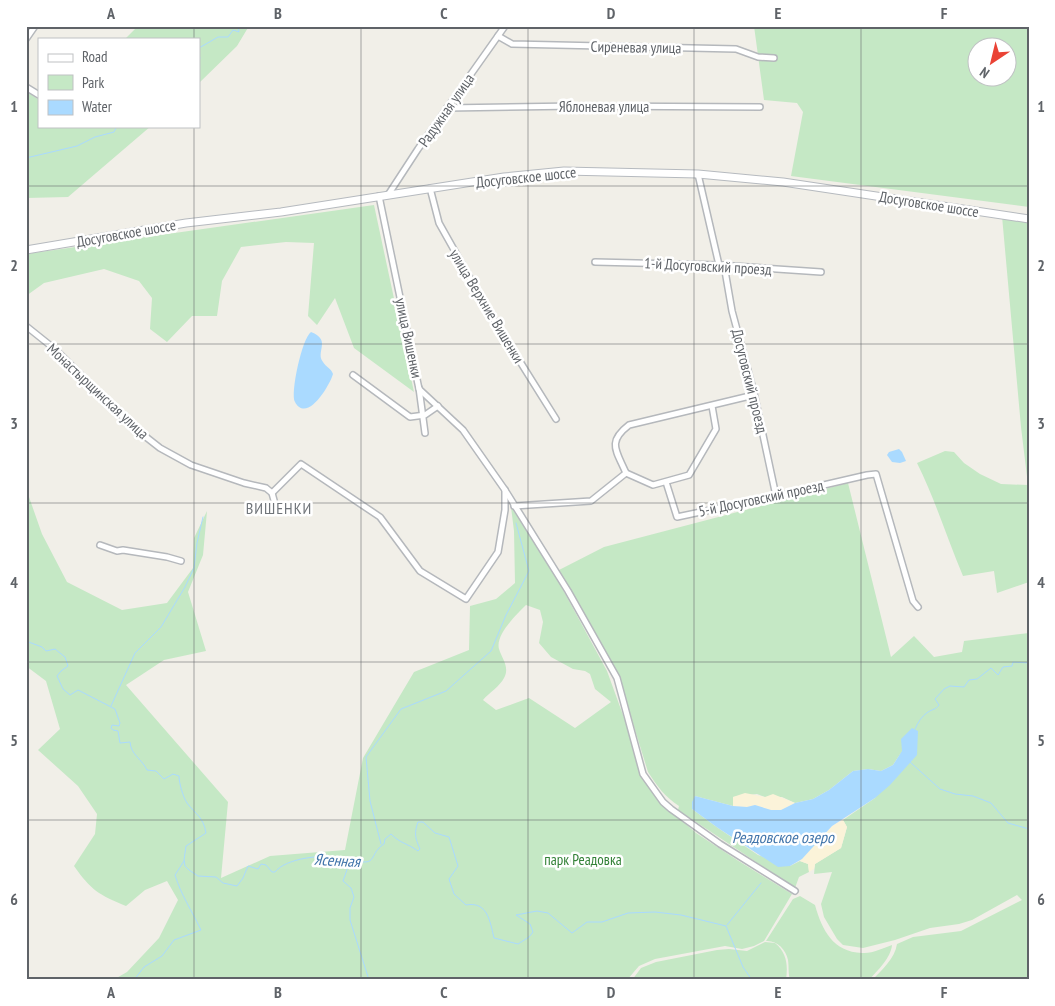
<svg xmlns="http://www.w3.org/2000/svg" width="1055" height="1006" font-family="'PT Sans Narrow',sans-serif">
<rect width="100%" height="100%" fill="#f1efe8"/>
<g fill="#c5e8c5" fill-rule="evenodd">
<path d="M138 26H249L237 46 199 83V39H125Z"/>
<path d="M754 26H1029V207L791 176 803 112 797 103 764 100ZM978 48H1008V78H978Z"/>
<path d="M26 91 39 100V126H151L68 197 26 198Z"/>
<path d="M374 205 414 392 354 348 335 298 317 325 308 316 314 243 286 242 241 247 222 281 217 316H192L167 342 150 329 152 298 139 281 104 269 44 283 26 296V254Z"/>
<path d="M1002 216 1029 219V582L997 593 994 571 963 576C947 538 935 499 917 463L945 451 954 452 964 463 980 474 1001 484 1028 485 1021 427Z"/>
<path d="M848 483 891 657 914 636 934 657 962 652 964 641 1029 633V980H872C882 970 895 958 897 944L913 937 961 931 1022 900 1017 895 972 920 959 924 930 928 895 940 863 948 843 945 837 939 824 917 821 904 832 872 814 874 815 864 841 848 847 827 843 820 875 798 902 751 893 765 881 771 868 769 853 771 829 790 813 799 795 803 782 797H765L757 794 733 797V806L695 796 692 809 718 828 758 855 790 866 800 861 808 864 809 872 799 877 795 888 678 810 679 806C665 797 657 786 648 772L619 678 560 572 559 570 604 547Z"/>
<path d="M26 497H29L42 534 67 582 122 610 167 603 193 568 194 538 207 511 203 555 188 592 206 651 164 660 126 685 228 802 221 878 270 856 345 850 363 758 414 672 469 650 470 606 496 599 515 583 514 531 511 507 555 575 607 671 627 726 643 778 662 803 696 833 737 860 792 894 764 941 754 946 742 949 725 946 655 959 639 966 627 980H113L127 972 159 938 178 900 167 881 145 890 126 906C99 895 91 890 74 866L95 834 97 814 78 786 38 750 60 729 46 681 26 666ZM526 605 540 610 543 622 539 643 551 657 573 669 585 671 590 674 595 689 611 702 575 728 529 698 496 710 483 700C489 693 500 686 504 678 510 667 502 659 499 649 495 635 517 614 526 605Z"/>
<path d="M800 896 815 905C822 930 833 952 862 953 872 954 883 948 892 945 891 958 877 971 869 980H790C788 973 789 966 788 960 786 949 776 940 766 941L793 899Z"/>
<path d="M765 942 775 943C787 953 788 965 786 980H632L641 968 656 962 717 950 729 949 747 951Z"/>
</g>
<g fill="#fbf3d9">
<path d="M745 793 765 797 773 794 795 803 781 810H771L755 805 747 807 733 806V797Z"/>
<path d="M843 820 847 827 841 848 815 864 814 869 809 872 808 864 800 861 832 826Z"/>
</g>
<g fill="#aadaff">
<path d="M311 332C332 340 315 352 323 362 326 367 331 368 333 374 330 385 307 424 295 402 290 394 302 338 311 332Z"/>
<path d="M899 449 902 452 906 461 900 463 892 462 887 455 889 452Z"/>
<path d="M912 728 918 731 917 755 890 785 875 798 832 826 802 859 790 866 778 867 718 828 692 809V802L695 796 733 806 747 807 755 805 771 810H781L795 803 813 799 829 790 853 771 868 769 881 771 893 765 902 751 901 739Z"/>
</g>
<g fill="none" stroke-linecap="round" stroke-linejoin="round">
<g stroke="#aadaff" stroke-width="1">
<path d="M199 48 218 37H228L233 30 239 32 238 26"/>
<path d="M199 55 200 58 199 60"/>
<path d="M26 158 77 146 95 137 114 132 117 126"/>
<path d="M26 641 42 647 46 651 55 649 65 657 68 666 61 671 57 676 63 689 70 695 78 690 115 709 120 723 119 726 112 725 111 728 113 730 118 731 120 743 130 742C131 755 142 759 147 770L156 771 164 779 173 774 179 776C179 783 183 797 187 803 196 815 203 816 206 833L186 846 184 860 185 866 189 870 198 876 216 877 223 883 237 886 243 878 248 866 258 869 261 864 266 865 272 872H275C286 858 323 854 339 858 342 859 346 861 349 863L353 860C379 867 368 854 384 844L385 839 391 834C401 844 407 843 418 851L420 849C415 838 414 833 418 822H423L435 833 449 837 458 866 449 879 454 894 466 905C488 901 490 922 494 938L518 944 529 937 533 932 530 924 516 915 537 911 548 913 572 933 587 922H602L628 913 655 912 681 915 726 926 743 967 752 980"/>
<path d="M111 706 135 653 161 627 185 587 194 568 197 543 203 517"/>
<path d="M915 729C918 722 922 716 928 712 933 709 935 710 939 705L935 699 944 689 950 686 964 687 969 680 977 679 991 668 998 675 1003 667 1012 666 1013 662 1029 663"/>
<path d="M910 762 940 789 955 794 973 796 991 803 1008 823 1029 829"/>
<path d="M381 844 370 801 366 757 401 709 446 691 491 651 506 615 529 571 516 523"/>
<path d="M349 864 343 881 351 888 354 897 350 908V920L369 980"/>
<path d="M727 925 761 883"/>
<path d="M134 980 144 967 162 956 174 940 201 930C192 911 181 895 175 875L184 861"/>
</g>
<defs>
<g id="street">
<path d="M498 36 512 44 736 49 758 57 774 58"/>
<path d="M26 39 35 26"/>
<path d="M26 87 39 95"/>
<path d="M447 108 578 106 760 107"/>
<path d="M698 174 719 265"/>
<path d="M430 188 439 223 489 312 556 419"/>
<path d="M388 195 418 149 505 26"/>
<path d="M379 196 419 389 463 430 505 490 568 591 617 678 643 774 663 802 671 809 720 844 795 891"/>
<path d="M595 262 719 265 821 272"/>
<path d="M724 265 732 311 754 393 776 496"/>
<path d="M26 326 56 350 132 426 160 448 191 465 244 483 266 488 272 493 275 504"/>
<path d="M353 375 410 417 425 415 438 406"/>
<path d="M419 388 425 433"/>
<path d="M626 473C616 450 607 442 629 425L754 395"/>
<path d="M626 473 653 485 689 475 716 429 712 406"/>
<path d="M666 482 677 517 776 496 867 475 876 474 913 601 918 607"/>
<path d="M272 493 301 464 380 517 420 571 466 599 498 552 505 510V490"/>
<path d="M514 506 591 501 626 473"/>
<path d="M100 545 117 551 123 550 167 557 181 561"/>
</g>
<path id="secondary" d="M26 250 186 223 281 212 504 177 564 171 698 174 783 182 1029 219"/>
</defs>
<use href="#street" stroke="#b5b8bc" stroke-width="8"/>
<use href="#secondary" stroke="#b6babf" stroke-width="9"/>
<use href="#street" stroke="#fff" stroke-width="5"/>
<use href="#secondary" stroke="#fff" stroke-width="7"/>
</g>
<path fill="none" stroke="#5f6368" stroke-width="1" stroke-opacity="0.55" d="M194 26V39M361 26V980M528 26V980M694 26V980M861 26V980M194 126V980M26 186H1029M26 344H1029M26 503H1029M26 662H1029M26 820H1029"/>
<g text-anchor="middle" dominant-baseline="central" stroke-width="5" stroke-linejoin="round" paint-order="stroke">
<g font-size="15" fill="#5f6368" stroke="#fff">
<text transform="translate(636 47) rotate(1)">Сиреневая улица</text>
<text x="604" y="106">Яблоневая улица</text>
<text transform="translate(446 110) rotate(-55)">Радужная улица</text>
<text transform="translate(526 177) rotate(-6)">Досуговское шоссе</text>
<text transform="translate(929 204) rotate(9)">Досуговское шоссе</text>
<text transform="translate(126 233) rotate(-10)">Досуговское шоссе</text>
<text transform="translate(708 266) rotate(3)">1-й Досуговский проезд</text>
<text transform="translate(487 306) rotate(59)">улица Верхние Вишенки</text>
<text transform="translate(409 338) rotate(78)">улица Вишенки</text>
<text transform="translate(750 381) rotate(76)">Досуговский проезд</text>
<text transform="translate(98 391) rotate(43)">Монастырщинская улица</text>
<text transform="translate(761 498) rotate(-12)">5-й Досуговский проезд</text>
</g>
<g font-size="15" fill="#348238" stroke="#fff">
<text x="583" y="859">парк Реадовка</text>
</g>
<g font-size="16" letter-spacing="1" fill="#70757a" stroke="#fff">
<text x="279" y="508">ВИШЕНКИ</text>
</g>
<g font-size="16" font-style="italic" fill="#4174aa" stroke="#fff">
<text x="783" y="837">Реадовское озеро</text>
<text transform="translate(337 860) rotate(3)">Ясенная</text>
</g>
</g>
<rect width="1055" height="1006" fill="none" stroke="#ffffff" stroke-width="55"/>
<rect x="38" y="38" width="162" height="90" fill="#ffffff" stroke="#bfc1c3"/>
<rect x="48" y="54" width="25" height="8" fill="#ffffff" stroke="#bfc1c3"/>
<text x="82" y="62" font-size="15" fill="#5f6368">Road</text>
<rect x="48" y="75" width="25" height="15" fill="#c5e8c5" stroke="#bfc1c3"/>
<text x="82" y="88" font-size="15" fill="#5f6368">Park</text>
<rect x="48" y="100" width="25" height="15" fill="#aadaff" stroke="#bfc1c3"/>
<text x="82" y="112" font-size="15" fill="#5f6368">Water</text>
<g transform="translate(992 62) rotate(215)"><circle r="24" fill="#ffffff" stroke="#bfc1c3"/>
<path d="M0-4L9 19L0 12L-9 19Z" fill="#ea4335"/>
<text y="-8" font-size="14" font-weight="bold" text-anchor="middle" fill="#5f6368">N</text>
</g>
<rect x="28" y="28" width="1000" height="950" fill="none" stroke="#5f6368" stroke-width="2"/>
<g font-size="16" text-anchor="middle" font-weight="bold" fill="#5f6368">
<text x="111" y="19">A</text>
<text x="278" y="19">B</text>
<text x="444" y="19">C</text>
<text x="611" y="19">D</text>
<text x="778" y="19">E</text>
<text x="944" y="19">F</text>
<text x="14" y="112">1</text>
<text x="1041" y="112">1</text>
<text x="14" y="271">2</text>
<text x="1041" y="271">2</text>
<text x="14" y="429">3</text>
<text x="1041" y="429">3</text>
<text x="14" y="588">4</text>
<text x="1041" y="588">4</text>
<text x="14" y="746">5</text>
<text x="1041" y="746">5</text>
<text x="14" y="905">6</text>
<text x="1041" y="905">6</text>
<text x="111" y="998">A</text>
<text x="278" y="998">B</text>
<text x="444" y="998">C</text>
<text x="611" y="998">D</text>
<text x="778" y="998">E</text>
<text x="944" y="998">F</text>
</g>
</svg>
